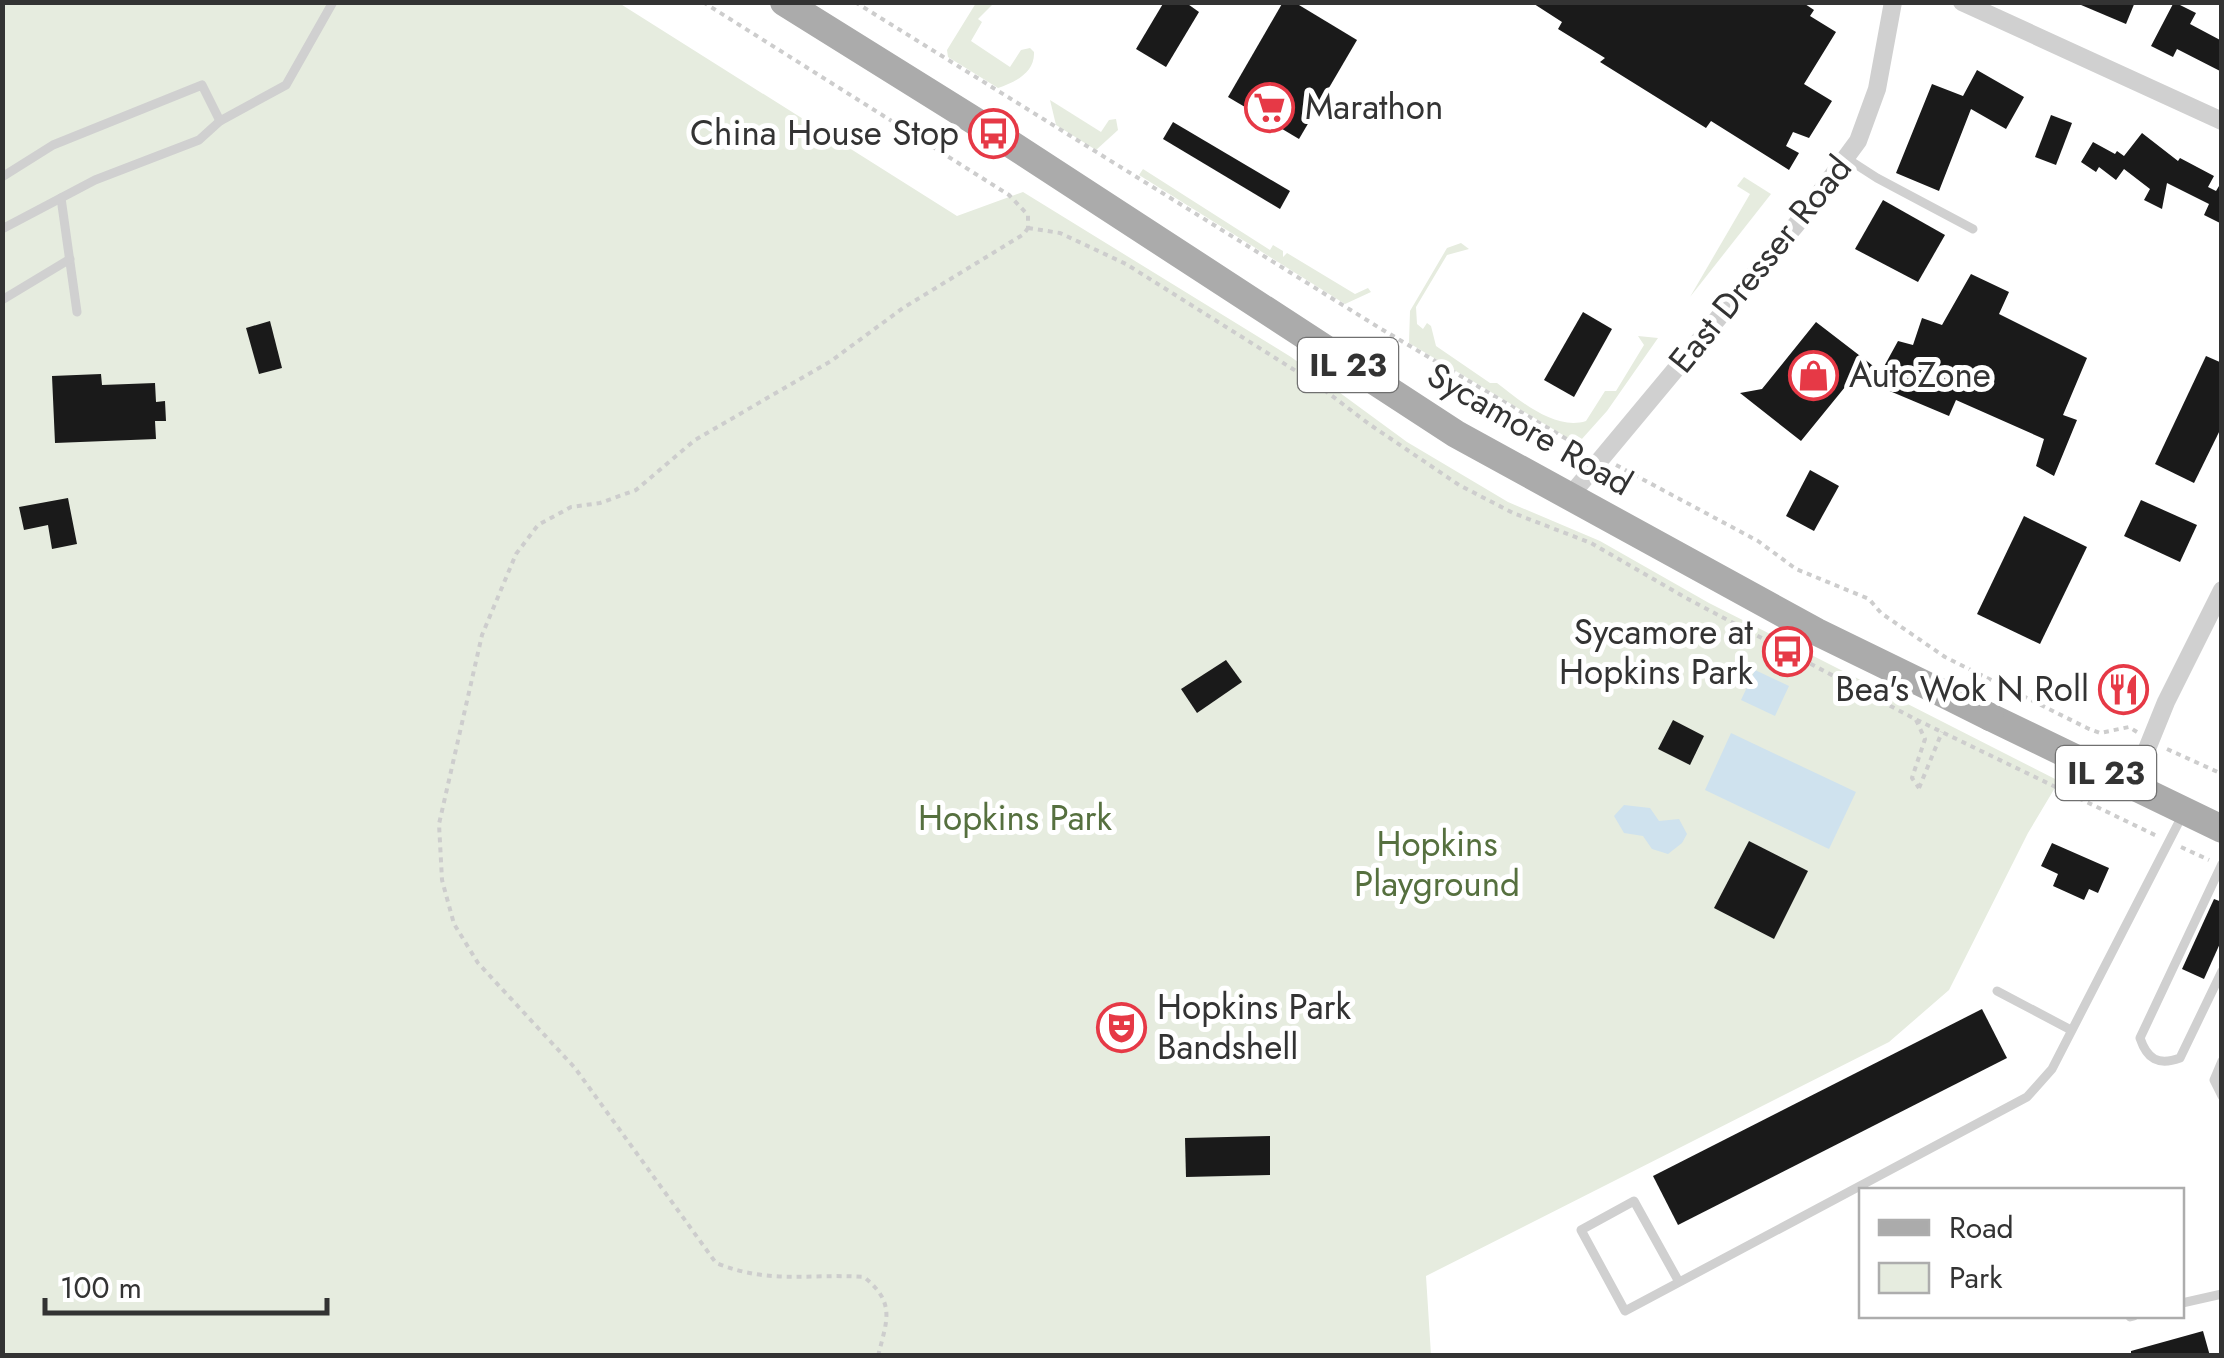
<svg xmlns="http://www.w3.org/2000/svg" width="2224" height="1358" font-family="Jost,sans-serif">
<rect width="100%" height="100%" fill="#fff"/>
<g fill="#e6ecdf">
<path d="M3 3H619L957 216 1023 192 1291 357 1407 442 1508 502 1600 541 1709 603 2059 781 2028 833 1949 990 1889 1042 1426 1276 1431 1355 3 1356Z"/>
<path d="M976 3H994L978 19 982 22 971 41 1010 67 1021 50 1030 48 1034 52C1035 73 1015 82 998 88L948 57 947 50Z"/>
<path d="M1050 100 1101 132 1109 120 1116 119 1118 130 1096 150 1056 125Z"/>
<path d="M1143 169 1270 250 1273 245 1283 251V257L1287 253 1355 294 1368 288 1371 292 1345 304 1139 175Z"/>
<path d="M1744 177 1771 194 1690 297 1750 194 1737 186Z"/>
<path d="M1461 243 1469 249 1447 255 1416 307 1417 324 1423 329 1427 323 1431 326 1436 346 1490 383H1497C1520 401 1556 431 1586 421L1605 391H1616L1644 345 1638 336 1658 338 1607 411 1581 440 1573 441 1409 343 1410 311 1447 248Z"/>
</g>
<g fill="#cfe2ee">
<path d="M1755 670 1789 686 1775 716 1741 700Z"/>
<path d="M1731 733 1856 792 1829 849 1705 790Z"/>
<path d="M1624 805 1650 808 1659 821 1679 819 1687 834 1682 843 1668 854 1652 849 1643 836 1624 833 1614 816Z"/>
</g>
<g fill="#1a1a1a">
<path d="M1164 2H1185L1199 12 1166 67 1136 49Z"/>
<path d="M1283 2H1294L1357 40 1299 139 1228 97Z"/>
<path d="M1531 2H1802L1814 10 1810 16 1836 32 1804 84 1832 101 1809 138 1793 132 1786 146 1799 153 1789 170 1711 121 1706 128 1600 62 1605 58 1558 29 1562 22Z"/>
<path d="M2074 2H2135L2126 24Z"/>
<path d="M2174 2 2196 13 2190 24 2222 41V72L2177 49 2173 57 2151 46Z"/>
<path d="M1977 70 2024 97 2006 129 1971 109 1939 191 1896 173 1932 84 1963 96Z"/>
<path d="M2051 115 2072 123 2056 165 2035 157Z"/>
<path d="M1173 122 1290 191 1280 209 1163 139Z"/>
<path d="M2142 133 2178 161 2180 158 2214 176 2208 187 2216 191 2222 181V224L2204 215 2209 204 2167 183 2162 209 2144 200 2150 189 2124 169 2116 180 2099 167 2096 172 2081 162 2093 142 2115 154 2117 151 2124 156Z"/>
<path d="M1883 200 1945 235 1918 282 1855 249Z"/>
<path d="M1971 274 2009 292 1999 314 2087 358 2063 415 2077 420 2054 476 2036 466 2044 439 1956 400 1949 416 1854 376 1801 441 1740 393 1762 389 1816 322 1881 372 1898 341 1913 345 1922 318 1942 325Z"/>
<path d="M1583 312 1612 329 1574 397 1544 380Z"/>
<path d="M270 321 282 368 259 374 246 328Z"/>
<path d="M2206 356 2222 363V426L2194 483 2155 464Z"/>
<path d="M101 374 102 385 155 383 156 402 165 401 166 421H155L156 439 55 443 52 376Z"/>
<path d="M1810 470 1839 486 1814 531 1786 516Z"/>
<path d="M68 498 77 544 52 549 48 525 24 530 19 507Z"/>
<path d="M2141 500 2197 525 2180 562 2124 536Z"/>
<path d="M2024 516 2087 547 2040 644 1977 614Z"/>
<path d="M1226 660 1242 682 1197 713 1181 689Z"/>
<path d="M2114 672 2145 684 2133 709 2103 694Z"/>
<path d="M1673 720 1704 736 1690 765 1658 749Z"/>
<path d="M1749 841 1808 871 1774 939 1714 908Z"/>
<path d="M2052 843 2109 868 2098 893 2089 889 2084 900 2053 886 2058 874 2041 866Z"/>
<path d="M2214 899 2222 902V939L2204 979 2182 969Z"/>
<path d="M1982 1009 2007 1058 1678 1225 1653 1176Z"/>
<path d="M1270 1136V1175L1186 1177 1185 1138Z"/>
<path d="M2203 1331 2210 1356H2131V1351Z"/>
</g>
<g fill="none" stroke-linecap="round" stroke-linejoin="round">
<g stroke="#cdcdcd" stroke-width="4" stroke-dasharray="5 5" stroke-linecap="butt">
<path d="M703 2 1009 195 1028 215V228"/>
<path d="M855 2 1378 327 1585 450"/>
<path d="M1028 228 1060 233 1126 264 1315 383 1369 424 1459 485 1513 513 1591 543 1686 598 1915 719 2159 837"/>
<path d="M1616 465 1758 541 1796 569 1869 599 1881 613 1945 657 2089 729 2100 733 2129 727 2137 732"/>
<path d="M1916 720 1925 739 1912 778 1919 788"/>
<path d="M2167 749 2222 774"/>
<path d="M1919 788 1942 732"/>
<path d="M2181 847 2209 860"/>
<path d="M878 1356C887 1320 896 1303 864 1277 808 1273 771 1285 716 1263L575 1068 478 963 454 924 442 880 439 824 482 635 516 554 538 525 571 507 600 503 636 490 695 440 831 361 903 308 1024 234 1028 228"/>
</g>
<g stroke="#d0d0d0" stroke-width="9">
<path d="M1846 158 1877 178 1973 229"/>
<path d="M2 177 53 145 202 85 220 121"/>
<path d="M61 198 77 312"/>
<path d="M2 229 95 180 199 140 220 121 286 85 333 2"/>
<path d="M2 300 70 259"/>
<path d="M2222 864 2140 1038C2147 1059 2158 1066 2180 1058L2222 971"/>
<path d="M1997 991 2071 1030"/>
<path d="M2222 1061 2214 1080 2222 1096"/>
<path d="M1679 1282 1634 1201 1581 1230 1625 1311 2027 1097 2052 1069 2182 816"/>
<path d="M2182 1303 2222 1294"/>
<path d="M2130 1317 2134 1316"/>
</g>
<g stroke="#d0d0d0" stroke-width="18">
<path d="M1962 2 2222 121"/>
<path d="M1570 496 1800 220 1858 141 1877 89 1893 2"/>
<path d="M2132 786 2166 702 2222 590"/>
</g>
<g stroke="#ababab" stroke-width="28">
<path d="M784 2 994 133 1456 434 1817 632 1934 689"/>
<path d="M1990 717 2222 829"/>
</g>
<path stroke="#ababab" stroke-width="28" d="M1934 689 1990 717"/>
</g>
<defs>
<symbol id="supermarket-ring" viewBox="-11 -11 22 22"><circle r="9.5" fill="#fff" stroke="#e63946" stroke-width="1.5"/><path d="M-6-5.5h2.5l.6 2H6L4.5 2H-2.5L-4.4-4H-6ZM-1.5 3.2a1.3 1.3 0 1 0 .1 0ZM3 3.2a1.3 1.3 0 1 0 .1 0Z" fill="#e63946"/></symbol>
<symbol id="bus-ring" viewBox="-11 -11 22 22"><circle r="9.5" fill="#fff" stroke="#e63946" stroke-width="1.5"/><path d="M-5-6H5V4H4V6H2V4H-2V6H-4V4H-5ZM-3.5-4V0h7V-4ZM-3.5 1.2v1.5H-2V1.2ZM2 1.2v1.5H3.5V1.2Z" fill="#e63946"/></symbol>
<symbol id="shop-ring" viewBox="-11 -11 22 22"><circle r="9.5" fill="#fff" stroke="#e63946" stroke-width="1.5"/><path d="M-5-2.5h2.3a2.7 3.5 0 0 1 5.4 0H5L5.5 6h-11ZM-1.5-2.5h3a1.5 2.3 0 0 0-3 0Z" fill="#e63946"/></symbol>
<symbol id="restaurant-ring" viewBox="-11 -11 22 22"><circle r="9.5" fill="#fff" stroke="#e63946" stroke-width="1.5"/><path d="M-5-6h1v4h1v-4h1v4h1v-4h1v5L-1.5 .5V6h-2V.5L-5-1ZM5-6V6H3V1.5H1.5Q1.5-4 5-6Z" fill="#e63946"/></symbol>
<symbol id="theatre-ring" viewBox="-11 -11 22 22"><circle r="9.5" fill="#fff" stroke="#e63946" stroke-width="1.5"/><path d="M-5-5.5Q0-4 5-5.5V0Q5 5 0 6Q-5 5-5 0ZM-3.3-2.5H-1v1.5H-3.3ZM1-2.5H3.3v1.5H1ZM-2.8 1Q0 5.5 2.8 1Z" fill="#e63946"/></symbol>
</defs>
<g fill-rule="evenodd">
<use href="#supermarket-ring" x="1242" y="80" width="55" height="55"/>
<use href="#bus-ring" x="966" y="106" width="55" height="55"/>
<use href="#shop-ring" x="1786" y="348" width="55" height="55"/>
<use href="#bus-ring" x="1760" y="624" width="55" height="55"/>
<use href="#restaurant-ring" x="2096" y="662" width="55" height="55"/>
<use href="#theatre-ring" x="1094" y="1000" width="55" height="55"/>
</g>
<g text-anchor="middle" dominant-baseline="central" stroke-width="10" stroke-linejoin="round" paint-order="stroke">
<g fill="#fff" stroke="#707070" stroke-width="2.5">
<rect x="1298" y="338" width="100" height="54" rx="8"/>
<rect x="2056" y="746" width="100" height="54" rx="8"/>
</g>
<g font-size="32" font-weight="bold" fill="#333">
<text x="1348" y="365">IL 23</text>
<text x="2106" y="773">IL 23</text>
</g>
<g font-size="35" fill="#333" stroke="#fff" text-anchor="start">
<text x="1305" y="107">Marathon</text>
<text x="959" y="133" text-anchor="end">China House Stop</text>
<text x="1849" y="375">AutoZone</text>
<text x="1753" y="632" text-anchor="end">Sycamore at<tspan x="1753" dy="40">Hopkins Park</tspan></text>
<text x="2089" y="689" text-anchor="end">Bea's Wok N Roll</text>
<text x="1157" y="1007">Hopkins Park<tspan x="1157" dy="40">Bandshell</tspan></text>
</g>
<g font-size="35" fill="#333" stroke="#fff">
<text transform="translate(1760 264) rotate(-51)">East Dresser Road</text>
<text transform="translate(1530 429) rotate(30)">Sycamore Road</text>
</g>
<g font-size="35" fill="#56703f" stroke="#fff">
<text x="1015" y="818">Hopkins Park</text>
<text x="1437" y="844">Hopkins<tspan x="1437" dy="40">Playground</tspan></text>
</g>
</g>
<rect width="2224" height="1358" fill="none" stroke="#333333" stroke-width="10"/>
<rect x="1859" y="1188" width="325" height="130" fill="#ffffff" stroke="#adadad" stroke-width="2.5"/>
<rect x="1879" y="1220" width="50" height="15" fill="#ababab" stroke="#adadad" stroke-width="2.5"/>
<text x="1949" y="1238" font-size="30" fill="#333333">Road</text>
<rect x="1879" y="1263" width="50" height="30" fill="#e6ecdf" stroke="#adadad" stroke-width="2.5"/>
<text x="1949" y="1288" font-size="30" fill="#333333">Park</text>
<path d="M45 1298v15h282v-15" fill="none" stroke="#333333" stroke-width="5"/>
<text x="60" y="1298" font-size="30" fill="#333333" stroke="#ffffff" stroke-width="8" paint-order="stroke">100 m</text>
</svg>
